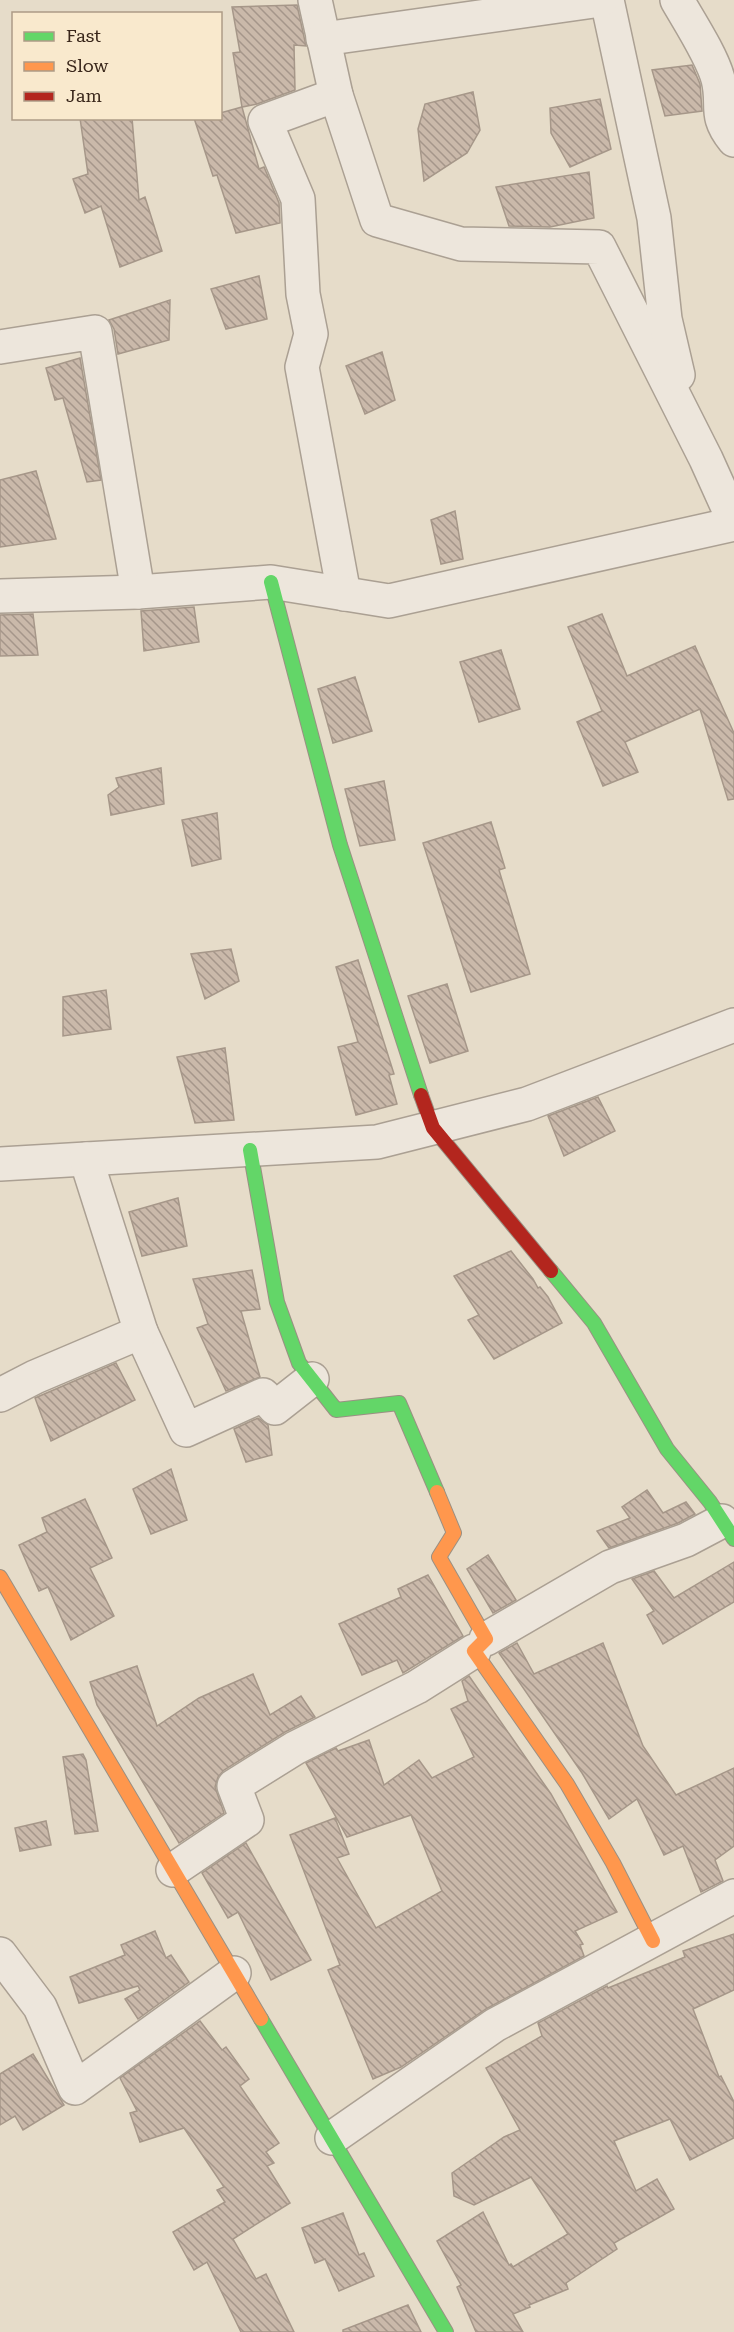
<svg xmlns="http://www.w3.org/2000/svg" width="734" height="2332" font-family="'Roboto Serif',serif">
<defs>
<pattern id="building-back-hatch" width="6" height="6" patternUnits="userSpaceOnUse" patternTransform="scale(1.5)"><rect width="6" height="6" fill="#cab9aa"/><path d="M-1 5l2 2M0 0l6 6M5-1l2 2" fill="none" stroke="#a5968a"/></pattern>
</defs>
<rect width="100%" height="100%" fill="#e6dcc9"/>
<g fill="url(#building-back-hatch)" stroke="#a69789" stroke-width="1.5">
<path d="M297 5 306 46 294 45 295 90 257 104 242 107 233 53 240 52 232 7Z"/>
<path d="M692 65 700 84 702 111 665 116 652 70Z"/>
<path d="M473 92 480 130 467 153 424 181 418 129 425 104Z"/>
<path d="M600 99 611 149 570 167 551 133 550 108Z"/>
<path d="M242 107 259 169 264 167 279 203 280 223 236 233 217 175 213 176 194 118H220V113Z"/>
<path d="M80 118H132L139 200 145 197 162 251 120 267 101 206 85 213 73 179 88 174Z"/>
<path d="M589 172 594 218 550 227 509 226 496 187Z"/>
<path d="M259 276 267 319 226 329 211 289Z"/>
<path d="M170 300 169 340 118 354 114 329 109 320Z"/>
<path d="M382 352 395 400 365 414 346 366Z"/>
<path d="M80 358 101 480 87 482 63 398 55 400 46 368Z"/>
<path d="M36 471 56 539 0 547V480Z"/>
<path d="M455 511 463 559 441 564 431 520Z"/>
<path d="M194 607 199 642 144 651 141 611Z"/>
<path d="M33 614 38 655 0 656V615Z"/>
<path d="M602 614 627 676 695 646 734 733V799L728 800 700 709 625 742 638 772 603 786 577 722 602 711 568 627Z"/>
<path d="M501 650 520 709 479 722 460 662Z"/>
<path d="M355 677 372 731 333 743 318 689Z"/>
<path d="M161 768 164 804 111 815 108 795 119 787 116 778Z"/>
<path d="M384 781 395 840 360 846 345 789Z"/>
<path d="M217 813 221 859 192 866 182 820Z"/>
<path d="M491 822 505 868 499 870 530 974 471 992 423 843Z"/>
<path d="M231 949 239 981 205 999 191 954Z"/>
<path d="M358 960 394 1074 389 1075 397 1104 356 1115 338 1047 358 1042 336 967Z"/>
<path d="M447 984 468 1051 430 1063 408 996Z"/>
<path d="M106 990 111 1029 63 1036V997Z"/>
<path d="M225 1048 234 1120 195 1123 177 1057Z"/>
<path d="M598 1097 615 1131 564 1156 548 1116Z"/>
<path d="M178 1198 187 1246 142 1256 129 1212Z"/>
<path d="M511 1251 533 1279 538 1288 540 1287 548 1297 562 1323 494 1359 468 1320 479 1315 454 1276Z"/>
<path d="M252 1270 260 1309 241 1311 260 1377 226 1391 197 1328 208 1324 193 1279Z"/>
<path d="M116 1363 135 1400 51 1441 35 1398Z"/>
<path d="M258 1418 268 1425 272 1455 246 1462 234 1429Z"/>
<path d="M171 1469 187 1520 151 1534 133 1489Z"/>
<path d="M647 1490 663 1513 686 1502 695 1514 678 1523 609 1548 597 1531 630 1518 622 1507Z"/>
<path d="M85 1499 112 1558 90 1568 114 1616 71 1640 48 1587 39 1591 19 1545 47 1532 42 1518Z"/>
<path d="M488 1555 516 1600 493 1613 467 1569Z"/>
<path d="M734 1562V1602L663 1644 647 1615 654 1611 632 1579 654 1571 674 1598Z"/>
<path d="M428 1575 463 1636 403 1673 397 1660 362 1675 339 1624 401 1597 398 1589Z"/>
<path d="M517 1643 534 1674 603 1643 643 1746 676 1795 734 1768V1846L715 1860 723 1881 701 1892 683 1846 664 1855 637 1799 609 1819 582 1773 499 1653Z"/>
<path d="M137 1666 157 1726 199 1698 253 1674 270 1715 301 1696 315 1717 285 1732 224 1770 218 1777 215 1787 224 1813 179 1843 97 1705 90 1682Z"/>
<path d="M469 1676 551 1794 617 1912 575 1931 583 1944 580 1945 584 1956 486 2009 401 2067 373 2079 328 1970 340 1965 290 1835 335 1818 349 1854 337 1858 376 1928 442 1891 411 1815 347 1837 306 1763 336 1748 338 1751 369 1740 384 1785 419 1760 432 1778 474 1757 451 1709 468 1701 462 1681Z"/>
<path d="M83 1754 86 1760 98 1831 75 1834 63 1757Z"/>
<path d="M46 1821 51 1845 20 1851 15 1828Z"/>
<path d="M246 1843 311 1960 271 1980 238 1912 228 1918 202 1873Z"/>
<path d="M155 1931 166 1958 171 1955 189 1982 138 2019 125 1999 140 1990 138 1986 79 2003 70 1977 125 1955 121 1945Z"/>
<path d="M734 1934V1990L693 2009 719 2077 721 2076 734 2102V2138L690 2160 670 2119 614 2141 636 2191 657 2179 674 2209 614 2243 617 2249 566 2283 568 2289 529 2305 530 2307 513 2314 523 2332H476L457 2287 461 2285 437 2241 483 2212 509 2265 511 2264 513 2267 568 2234 531 2177 474 2205 454 2196 452 2173 504 2137 520 2130 486 2068 542 2036 538 2023 607 1986 608 1988 685 1957 683 1951Z"/>
<path d="M200 2021 222 2050 226 2047 249 2079 240 2086 279 2143 266 2152 274 2163 267 2166 290 2203 233 2239 256 2279 266 2274 294 2332H241L207 2262 194 2270 173 2232 225 2202 217 2190 224 2187 184 2128 140 2142 130 2113 137 2111 120 2078Z"/>
<path d="M33 2054 64 2105 23 2130 15 2116 0 2125V2074Z"/>
<path d="M343 2213 359 2255 364 2253 374 2276 339 2291 325 2259 315 2263 302 2228Z"/>
<path d="M408 2305 421 2332H343V2330Z"/>
</g>
<g fill="none" stroke-linecap="round" stroke-linejoin="round">
<defs>
<g id="street">
<path d="M315 0 336 95 377 220 461 244 599 247 706 459 734 521"/>
<path d="M607 0 654 218 665 319 678 375"/>
<path d="M677 0C689 21 712 56 718 79 725 106 713 114 734 140"/>
<path d="M323 39 601 0"/>
<path d="M336 95 265 121 298 199 303 294 311 334 302 367 344 594"/>
<path d="M0 347 95 332 138 592"/>
<path d="M0 596 138 592 271 582 389 601 734 524"/>
<path d="M0 1164 377 1142 527 1104 734 1025"/>
<path d="M141 1332 186 1430 263 1395 275 1408 312 1379"/>
<path d="M0 1395 35 1377 141 1332 86 1159"/>
<path d="M486 1639 610 1567 686 1540 722 1521"/>
<path d="M173 1870 247 1820 234 1786 295 1748 417 1687 474 1651"/>
<path d="M0 1954 40 2007 75 2088 234 1973"/>
<path d="M332 2138 495 2025 734 1896"/>
</g>
<g id="fast">
<path d="M271 582 340 845 421 1095"/>
<path d="M250 1150 277 1302 299 1363 336 1410 399 1403 437 1492"/>
<path d="M551 1271 594 1323 667 1449 710 1502 734 1539"/>
<path d="M261 2019 446 2332"/>
</g>
<g id="slow">
<path d="M437 1492 454 1533 439 1557 486 1639 474 1651 567 1784 613 1863 653 1941"/>
<path d="M0 1577 261 2019"/>
</g>
<path id="jam" d="M421 1095 433 1128 551 1271"/>
</defs>
<use href="#street" stroke="#aba093" stroke-width="36"/>
<use href="#fast" stroke="#9a9083" stroke-width="16"/>
<use href="#slow" stroke="#9a9083" stroke-width="16"/>
<use href="#jam" stroke="#9a9083" stroke-width="16"/>
<use href="#street" stroke="#ede6dc" stroke-width="33"/>
<use href="#fast" stroke="#63d668" stroke-width="14"/>
<use href="#slow" stroke="#ff974d" stroke-width="14"/>
<use href="#jam" stroke="#b3261e" stroke-width="14"/>
</g>
<rect x="12" y="12" width="210" height="108" fill="#f9e9cd" stroke="#ad9b86" stroke-width="1.5"/>
<rect x="24" y="32" width="30" height="9" fill="#63d668" stroke="#ad9b86" stroke-width="1.5"/>
<text x="66" y="42" font-size="18" fill="#3a271b">Fast</text>
<rect x="24" y="62" width="30" height="9" fill="#ff974d" stroke="#ad9b86" stroke-width="1.5"/>
<text x="66" y="72" font-size="18" fill="#3a271b">Slow</text>
<rect x="24" y="92" width="30" height="9" fill="#b3261e" stroke="#ad9b86" stroke-width="1.5"/>
<text x="66" y="102" font-size="18" fill="#3a271b">Jam</text>
</svg>
